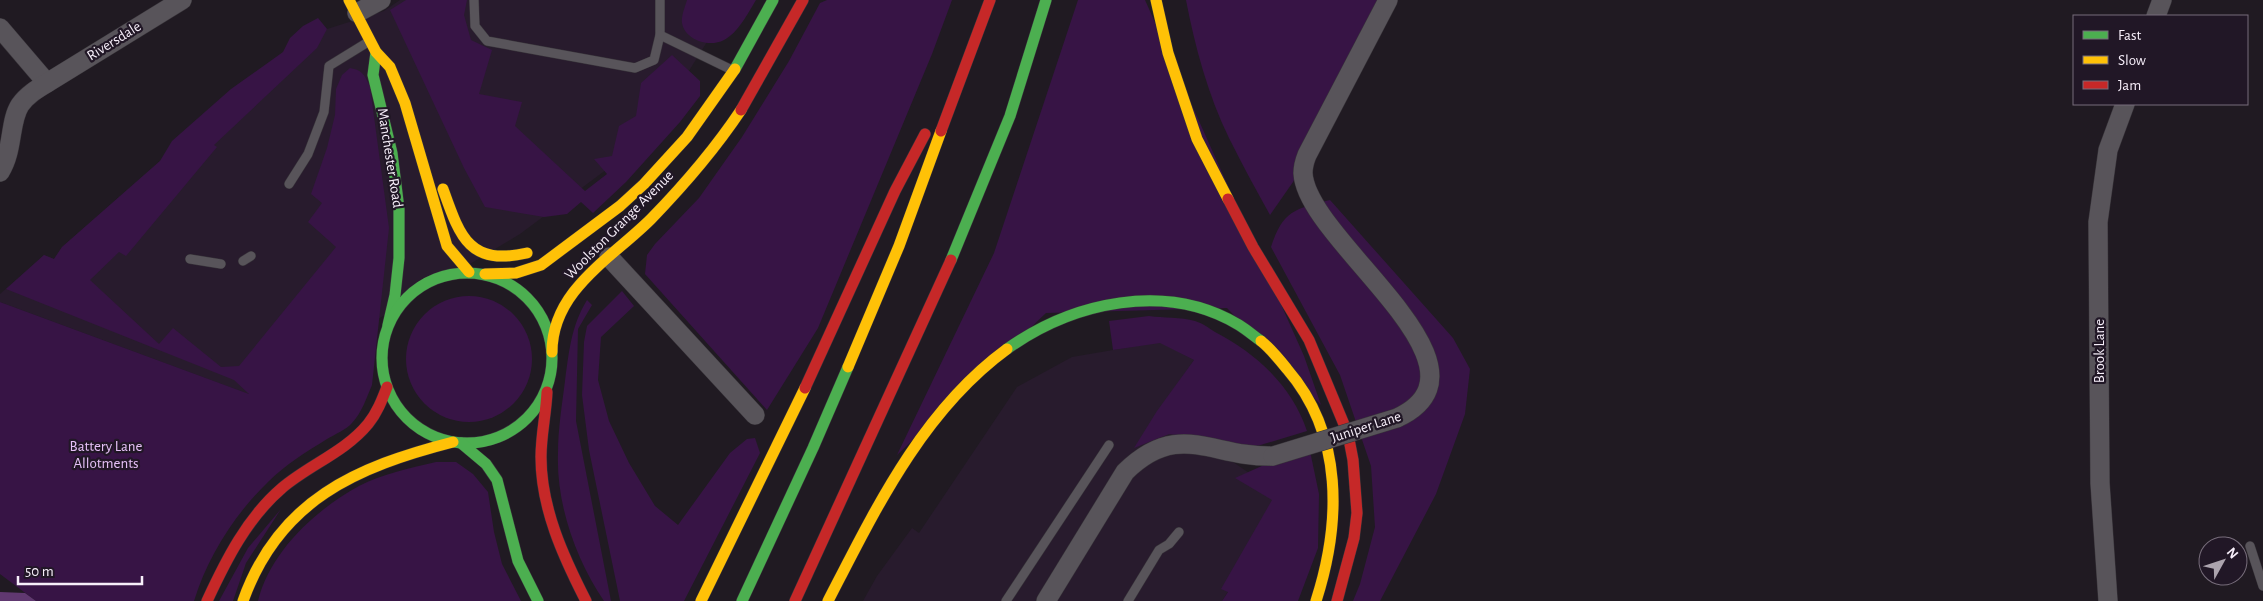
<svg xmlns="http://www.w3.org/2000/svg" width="2263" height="601" font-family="'Alegreya Sans',sans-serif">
<rect width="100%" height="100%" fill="#201a22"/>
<g fill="#281b2d">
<path d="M400 0H733L646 140 520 234 251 395 0 302V294L44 255 54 259 62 247 218 110 327 29 384 11Z"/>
<path d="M1160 342 1194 360 1158 411 1286 498 1222 601H863L877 576 912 528 919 533 1017 387 1072 357Z"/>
</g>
<g fill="#371445">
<path d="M406 0H467L464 15 471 40 492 50 479 94 522 102 515 126 585 191 607 174 594 159 612 156 619 126 636 116 641 83 672 55 700 81V96L680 122 626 182 593 213 581 202 567 214 544 217 485 207 464 168 390 10Z"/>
<path d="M687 0H756C748 13 738 33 724 40 709 48 685 40 682 23 681 16 685 7 687 0Z"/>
<path d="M827 0H952L932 54 818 328 767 410 645 274 647 255 655 244 699 198 742 137 789 61 820 3Z"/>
<path d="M1078 0H1145L1304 356 1321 405 1227 308 1046 313 897 455 994 253Z"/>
<path d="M1186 0H1383L1293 182 1270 215C1256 190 1242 164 1229 138 1208 95 1195 47 1186 0Z"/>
<path d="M318 18 327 29 317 48 214 145 217 147 126 256 119 252 90 280 159 344 173 328 221 367 239 366 336 247 308 222 322 203 311 194 327 148 335 115 336 89 342 75 350 68C363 70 365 76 370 87L389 228 372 385C366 399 362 412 352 423 346 430 335 434 327 439 306 452 285 465 268 482 234 515 208 556 194 601H36L0 574V302L249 394 234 380 6 289 44 255 54 259 62 247 160 161 172 141 231 89 283 52 290 38 303 26Z"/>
<path d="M1330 200 1453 338 1470 369 1465 414 1436 494 1380 601H1353L1360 584 1375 527 1371 466 1340 375 1271 247C1283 210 1295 209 1330 200Z"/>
<path d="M622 291 634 306 601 337 598 380 609 421 629 463 655 506 678 525 730 453 747 439 755 438 760 453 684 601H620L589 450 582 395 584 342 587 326Z"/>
<circle cx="469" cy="359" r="63"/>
<path d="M587 300 592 305 578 329 576 421 611 601H604C576 560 556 504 558 453 558 429 562 405 565 381 569 352 571 326 587 300Z"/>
<path d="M1149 316C1163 318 1181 317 1195 321 1202 323 1209 328 1215 332 1256 353 1292 386 1307 431L1254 447 1169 434 1134 448 1157 411 1194 360 1160 343 1113 350 1109 321Z"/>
<path d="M1310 451 1319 494 1318 548 1298 601H1222L1228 592 1221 589 1272 500 1235 478 1264 465Z"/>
<path d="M436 462H456L473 474 488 492 494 532 502 564 521 601H258C270 552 315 510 359 486 382 474 411 468 436 462Z"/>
<path d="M281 509 246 563 233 601H219L248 548Z"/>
</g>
<path fill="#603870" d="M0 592 25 593 36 601H0Z"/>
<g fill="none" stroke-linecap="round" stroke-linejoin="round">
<defs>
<g id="lane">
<path d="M474 0 475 26 487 41 635 68 654 60 660 35V0"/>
<path d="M660 35 732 70"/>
<path d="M289 184 308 154 324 112 329 66 368 42"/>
<path d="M190 259 221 264"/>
<path d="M243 261 251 256"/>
<path d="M2250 546 2263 586"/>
<path d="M1006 601 1109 445"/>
<path d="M1128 601 1159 550 1169 544 1179 532"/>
</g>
<g id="street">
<path d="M1388 0 1307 155C1305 160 1303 166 1303 173 1306 241 1507 367 1397 418"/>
<path d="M357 13 381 0"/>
<path d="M2156 16 2162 0"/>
<path d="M0 28 47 83"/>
<path d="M0 172C14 149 9 122 20 105 27 95 37 89 47 83L182 0"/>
<path d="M609 257 755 415"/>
<path d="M1046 601 1125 472C1179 419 1212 458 1273 456"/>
<path d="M2108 601 2100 483 2098 222 2108 150 2125 104"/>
</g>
<g id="fast">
<path d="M376 52 373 75 392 153 399 209V258L395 295 388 325"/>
<path d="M735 69 773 0"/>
<path d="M951 260 1010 116 1046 0"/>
<circle cx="467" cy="358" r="85"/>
<path d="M1007 349C1073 302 1166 281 1239 325 1247 330 1254 336 1261 341"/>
<path d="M461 443 486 464 497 480 518 561 538 601"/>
<path d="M742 601 813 448 848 367"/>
</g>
<g id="slow">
<path d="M349 0 376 52 390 67 405 103 447 246 469 272"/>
<path d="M1156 0 1168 53 1197 139 1228 199"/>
<path d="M443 189C460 237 469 266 527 253"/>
<path d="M485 274 516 273 541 265 620 206 644 184 687 137 735 69"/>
<path d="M1261 341C1271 349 1279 359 1287 369 1344 435 1341 523 1316 601"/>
<path d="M552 352C552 290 612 258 651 219 684 185 715 149 741 110"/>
<path d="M848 367 899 246 941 131"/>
<path d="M243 601C279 500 356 467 453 442"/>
<path d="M701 601 805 388"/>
<path d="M828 601C875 510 922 411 1007 349"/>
</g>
<g id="jam">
<path d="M741 110 803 0"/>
<path d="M941 131 990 0"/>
<path d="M1228 199 1253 247 1309 340 1348 434 1353 460 1357 513 1354 538 1337 601"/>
<path d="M805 388 895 191 925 134"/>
<path d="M547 392C546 414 541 435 541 457 541 508 563 556 586 601"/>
<path d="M207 601C226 560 247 518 282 488 309 465 345 452 368 424 377 413 382 400 387 387"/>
<path d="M795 601 951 260"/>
</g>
</defs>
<use href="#lane" stroke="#38343a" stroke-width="10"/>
<use href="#street" stroke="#38343a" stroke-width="20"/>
<use href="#fast" stroke="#38343a" stroke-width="12"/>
<use href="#slow" stroke="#38343a" stroke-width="12"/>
<use href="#jam" stroke="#38343a" stroke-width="12"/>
<use href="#lane" stroke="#58545a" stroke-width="9"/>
<use href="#street" stroke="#58545a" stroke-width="19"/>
<use href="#fast" stroke="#4caf50" stroke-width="11"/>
<use href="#slow" stroke="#ffc107" stroke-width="11"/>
<use href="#jam" stroke="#c62828" stroke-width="11"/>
<defs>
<path id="street-bridge" d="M1273 456 1397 418"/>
</defs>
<use href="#street-bridge" stroke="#38343a" stroke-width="20" stroke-linecap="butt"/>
<use href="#street-bridge" stroke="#58545a" stroke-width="19"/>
</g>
<g text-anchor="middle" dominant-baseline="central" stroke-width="4.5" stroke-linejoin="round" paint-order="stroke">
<g font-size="15" fill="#f7effa" stroke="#211726">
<text transform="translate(114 41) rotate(-32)">Riversdale</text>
<text transform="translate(390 158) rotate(81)">Manchester Road</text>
<text transform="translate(619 225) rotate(-45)">Woolston Grange Avenue</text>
<text transform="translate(2099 351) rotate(-90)">Brook Lane</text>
<text transform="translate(1366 427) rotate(-18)">Juniper Lane</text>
</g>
<g font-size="15" fill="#e5c0f6" stroke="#211726">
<text x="106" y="446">Battery Lane<tspan x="106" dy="17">Allotments</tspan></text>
</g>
</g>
<rect x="2073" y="15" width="175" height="90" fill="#211726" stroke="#776d7b"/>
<rect x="2083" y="31" width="25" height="8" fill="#4caf50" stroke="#776d7b"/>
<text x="2118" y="40" font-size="15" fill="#f7effa">Fast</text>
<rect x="2083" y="56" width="25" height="8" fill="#ffc107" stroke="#776d7b"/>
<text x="2118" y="65" font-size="15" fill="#f7effa">Slow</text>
<rect x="2083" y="81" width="25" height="8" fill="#c62828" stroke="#776d7b"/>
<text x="2118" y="90" font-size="15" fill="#f7effa">Jam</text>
<g transform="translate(2223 561) rotate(50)"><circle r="24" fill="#211726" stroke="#776d7b"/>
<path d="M0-4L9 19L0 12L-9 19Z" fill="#aca4ae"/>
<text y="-8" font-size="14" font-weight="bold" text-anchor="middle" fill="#f7effa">N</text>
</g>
<path d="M18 576v8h124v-8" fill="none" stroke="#f7effa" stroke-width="2.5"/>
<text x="25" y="576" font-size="15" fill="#f7effa" stroke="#211726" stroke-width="4" paint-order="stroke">50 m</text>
</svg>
